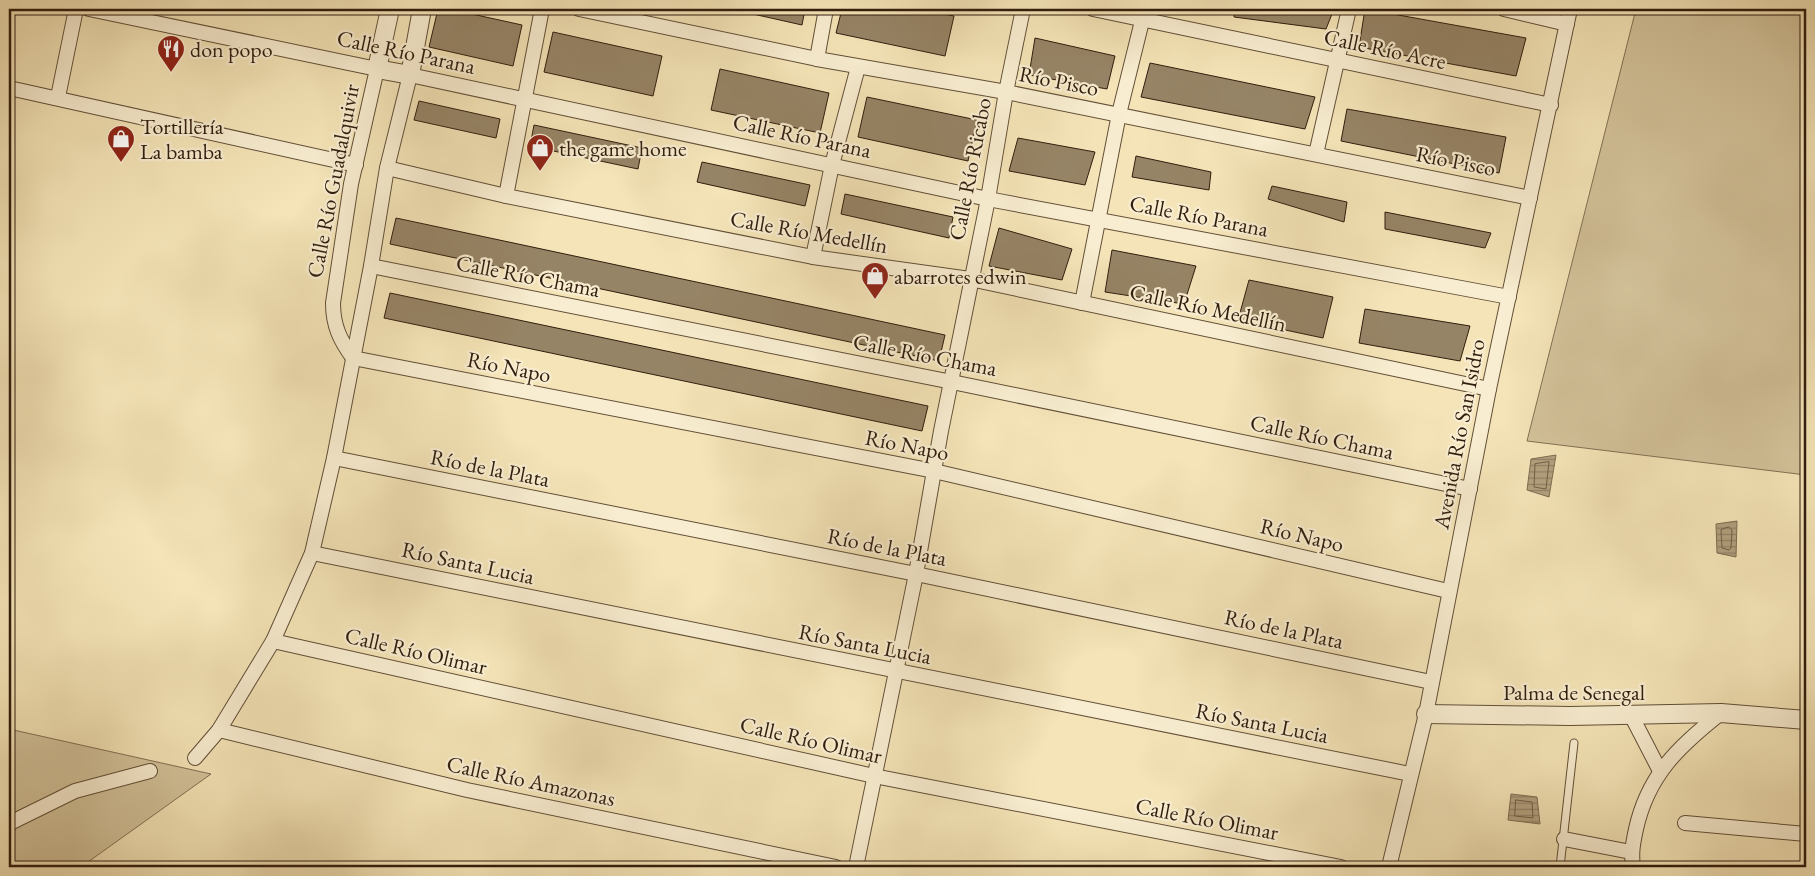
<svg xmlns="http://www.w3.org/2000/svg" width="1815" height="876" font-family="'EB Garamond',serif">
<defs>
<pattern id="water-rules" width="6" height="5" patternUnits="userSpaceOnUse" patternTransform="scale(1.25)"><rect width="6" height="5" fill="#b2a07e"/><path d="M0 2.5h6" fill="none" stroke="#918266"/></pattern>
</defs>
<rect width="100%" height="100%" fill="#f4e4b7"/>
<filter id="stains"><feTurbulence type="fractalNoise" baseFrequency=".004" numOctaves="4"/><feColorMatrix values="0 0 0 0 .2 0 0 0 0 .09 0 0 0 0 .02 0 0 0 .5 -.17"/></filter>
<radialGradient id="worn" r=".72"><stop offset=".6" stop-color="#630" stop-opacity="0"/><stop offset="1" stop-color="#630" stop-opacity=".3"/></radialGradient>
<g fill="#d3c29a" stroke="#827054">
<path d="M1636 9H1806V475L1527 441Z"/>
<path d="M9 729 211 774 81 867H9Z"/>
</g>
<g fill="url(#water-rules)" stroke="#7e6c51">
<path d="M1556 455 1549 497 1527 490 1531 459Z"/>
<path d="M1737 521 1736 557 1717 553 1716 524Z"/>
<path d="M1511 794 1537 797 1540 824 1508 820Z"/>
</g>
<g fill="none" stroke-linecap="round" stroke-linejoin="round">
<g stroke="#725e46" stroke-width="1">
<path d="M1549 462 1546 489 1534 487 1535 464Z"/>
<path d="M1729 527 1732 530 1731 548 1729 550 1722 548 1721 530Z"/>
<path d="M1516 800 1532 802 1533 818 1515 816Z"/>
</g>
</g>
<g fill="#968466" stroke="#311d0e">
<path d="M438 9H449L522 25 513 66 429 47Z"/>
<path d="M754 9H805L802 25 753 14Z"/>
<path d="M842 9H919L954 16 945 56 836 33Z"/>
<path d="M1234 9H1334L1326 29 1234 17Z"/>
<path d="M1365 9 1526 38 1516 76 1359 47Z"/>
<path d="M553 32 662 56 653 96 544 72Z"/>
<path d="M1035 38 1115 56 1107 89 1029 75Z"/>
<path d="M1150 63 1315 97 1305 129 1141 97Z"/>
<path d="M720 69 829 93 820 133 711 110Z"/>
<path d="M867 97 977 120 968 161 858 137Z"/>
<path d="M419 101 500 119 496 138 414 120Z"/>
<path d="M1347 109 1506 137 1499 173 1341 141Z"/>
<path d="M534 125 642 148 638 169 530 146Z"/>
<path d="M1018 138 1095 152 1085 185 1009 171Z"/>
<path d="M1136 156 1211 172 1209 190 1132 177Z"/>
<path d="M702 162 810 185 805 206 697 182Z"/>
<path d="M1272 186 1347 202 1344 222 1268 199Z"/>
<path d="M845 194 953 217 949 238 841 214Z"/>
<path d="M1385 212 1491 233 1485 248 1385 229Z"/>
<path d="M396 218 945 335 939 361 390 244Z"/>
<path d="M999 228 1072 249 1062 280 989 266Z"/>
<path d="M1112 250 1196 266 1184 304 1105 292Z"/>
<path d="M1249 280 1333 297 1323 338 1238 320Z"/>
<path d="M390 293 928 406 922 431 384 318Z"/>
<path d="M1365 309 1470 326 1460 361 1359 343Z"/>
</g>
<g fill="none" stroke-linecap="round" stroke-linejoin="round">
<defs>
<path id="service" d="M1560 867 1574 743"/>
<g id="minor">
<path d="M89 9 377 69 351 184 333 303C333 326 340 340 353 358L934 471 1448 591"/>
<path d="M579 9 817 59 1006 92 1530 198"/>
<path d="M1093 9 1551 105"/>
<path d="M1504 9 1567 24"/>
<path d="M817 59 826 9"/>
<path d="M9 88 356 165"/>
<path d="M58 97 76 9"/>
<path d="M1316 154 1349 9"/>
<path d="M387 168 506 196 813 257 970 279 1489 389"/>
<path d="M506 196 542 9"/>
<path d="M813 257 832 165 858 67"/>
<path d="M371 266 952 382 1470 489"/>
<path d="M1082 303 1119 114 1145 9"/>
<path d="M334 458 916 574 1431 682"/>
<path d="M312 553 1410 774"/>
<path d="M273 641 874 776 1341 867"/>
<path d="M1631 715 1660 771"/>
<path d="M219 730 467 790 836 867"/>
<path d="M195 758 219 730 273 641 312 553 334 458 371 266 387 168 410 75 988 199 1509 297"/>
<path d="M1685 823 1806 834"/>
<path d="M9 825 12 822 75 791 150 771"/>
<path d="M1564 839 1631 852"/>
<path d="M856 867 916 574 941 431 988 199 1006 92 1023 9"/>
<path d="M1389 867 1426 714 1489 389 1570 9"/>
<path d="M1633 867C1631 853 1633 843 1636 829 1648 775 1679 746 1721 713"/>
</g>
<g id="tertiary">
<path d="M390 9 377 69 410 75 422 9"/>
<path d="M1426 714 1570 716 1721 713 1806 720"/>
</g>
</defs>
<use href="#service" stroke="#624f38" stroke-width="9"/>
<use href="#minor" stroke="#624f38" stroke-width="16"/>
<use href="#tertiary" stroke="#624f38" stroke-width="20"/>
<use href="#service" stroke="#f8edd0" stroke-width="7"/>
<use href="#minor" stroke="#f8edd0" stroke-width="14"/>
<use href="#tertiary" stroke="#f8edd0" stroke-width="18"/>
</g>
<defs>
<symbol id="restaurant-pin" viewBox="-11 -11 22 30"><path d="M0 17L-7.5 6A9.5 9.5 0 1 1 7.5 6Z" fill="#8f2418" stroke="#f8edd0"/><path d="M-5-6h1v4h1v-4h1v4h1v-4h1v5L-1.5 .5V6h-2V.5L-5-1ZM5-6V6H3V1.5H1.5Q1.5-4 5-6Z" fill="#fff"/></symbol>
<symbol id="shop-pin" viewBox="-11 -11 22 30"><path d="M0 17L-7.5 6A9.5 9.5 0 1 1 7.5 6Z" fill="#8f2418" stroke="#f8edd0"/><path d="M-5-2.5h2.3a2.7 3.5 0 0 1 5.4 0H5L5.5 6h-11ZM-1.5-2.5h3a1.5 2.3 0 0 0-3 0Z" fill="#fff"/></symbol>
</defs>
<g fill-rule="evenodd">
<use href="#restaurant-pin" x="155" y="33" width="32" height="43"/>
<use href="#shop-pin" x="105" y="123" width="32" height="43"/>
<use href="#shop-pin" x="524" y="132" width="32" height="43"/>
<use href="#shop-pin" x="859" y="260" width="32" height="43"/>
</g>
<g text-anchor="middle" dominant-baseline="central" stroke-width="4.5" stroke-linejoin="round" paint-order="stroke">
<g font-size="22" fill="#311d0e" stroke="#f8edd0" text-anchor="start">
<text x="190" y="49">don popo</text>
<text x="140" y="126">Tortillería<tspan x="140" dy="25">La bamba</tspan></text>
<text x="559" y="148">the game home</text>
<text x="894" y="276">abarrotes edwin</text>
</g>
<g font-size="22" fill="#311d0e" stroke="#f8edd0">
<text transform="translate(1385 49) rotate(12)">Calle Río Acre</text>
<text transform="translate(406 52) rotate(12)">Calle Río Parana</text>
<text transform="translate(1059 81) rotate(11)">Río Pisco</text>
<text transform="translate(802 136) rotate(12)">Calle Río Parana</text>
<text transform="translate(1456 161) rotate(11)">Río Pisco</text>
<text transform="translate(970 169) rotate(-79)">Calle Río Ricabo</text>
<text transform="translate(333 181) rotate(-79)">Calle Río Guadalquivir</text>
<text transform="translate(1199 216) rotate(11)">Calle Río Parana</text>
<text transform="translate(809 232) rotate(10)">Calle Río Medellín</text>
<text transform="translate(528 276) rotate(11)">Calle Río Chama</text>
<text transform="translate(1208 308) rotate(12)">Calle Río Medellín</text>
<text transform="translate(925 355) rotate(11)">Calle Río Chama</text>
<text transform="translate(509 367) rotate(11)">Río Napo</text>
<text transform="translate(1459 434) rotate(-79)">Avenida Río San Isidro</text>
<text transform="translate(1322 437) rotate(12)">Calle Río Chama</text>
<text transform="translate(907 445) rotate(11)">Río Napo</text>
<text transform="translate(490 468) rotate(11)">Río de la Plata</text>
<text transform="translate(1302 535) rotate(13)">Río Napo</text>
<text transform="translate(887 547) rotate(11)">Río de la Plata</text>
<text transform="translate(468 563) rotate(12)">Río Santa Lucia</text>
<text transform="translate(1284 629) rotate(12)">Río de la Plata</text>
<text transform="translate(865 644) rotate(11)">Río Santa Lucia</text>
<text transform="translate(416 651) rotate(13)">Calle Río Olimar</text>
<text x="1574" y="692">Palma de Senegal</text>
<text transform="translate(1262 723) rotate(11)">Río Santa Lucia</text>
<text transform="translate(811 740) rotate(13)">Calle Río Olimar</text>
<text transform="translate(531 781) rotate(12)">Calle Río Amazonas</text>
<text transform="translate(1207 819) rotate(11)">Calle Río Olimar</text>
</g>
</g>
<rect width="1815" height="876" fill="none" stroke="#f4e4b7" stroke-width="30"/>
<rect x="10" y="10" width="1795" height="856" fill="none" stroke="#311d0e" stroke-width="2.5"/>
<rect x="15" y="15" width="1785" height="846" fill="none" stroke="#311d0e"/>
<rect width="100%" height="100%" filter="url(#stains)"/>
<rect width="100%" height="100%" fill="url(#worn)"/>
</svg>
